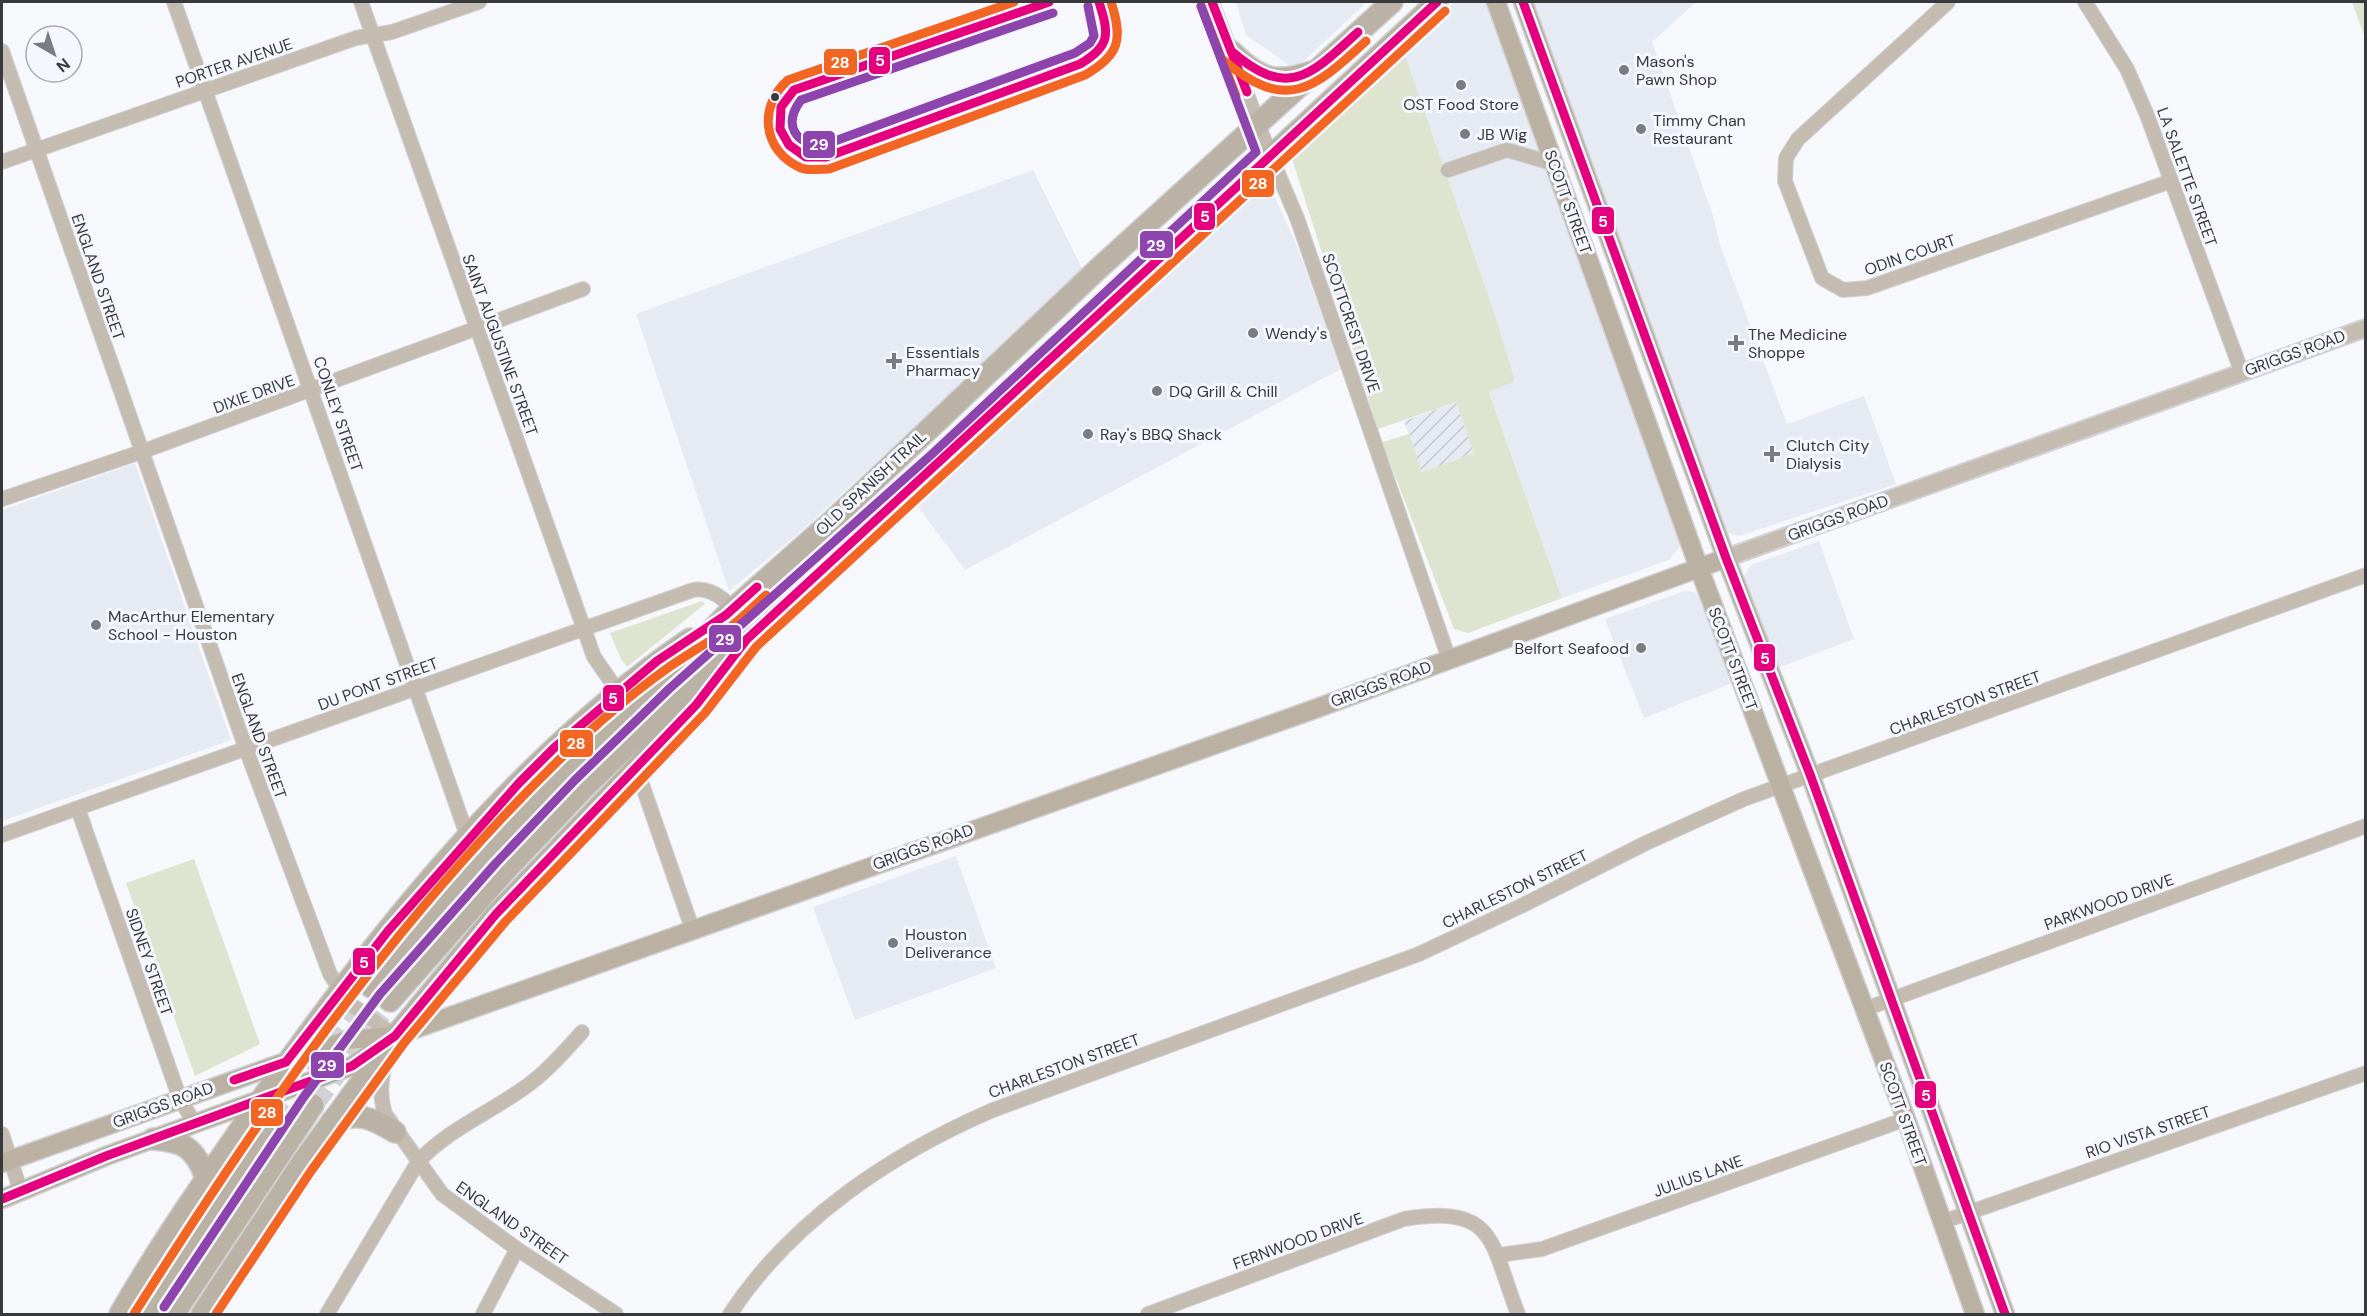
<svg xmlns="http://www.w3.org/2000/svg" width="2367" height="1316" font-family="'DM Sans',sans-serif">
<defs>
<pattern id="industrial-furrows" width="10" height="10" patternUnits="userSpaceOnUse" patternTransform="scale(1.5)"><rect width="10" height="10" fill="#e6eaf3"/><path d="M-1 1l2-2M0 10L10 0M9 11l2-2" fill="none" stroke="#c6c9d1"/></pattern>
</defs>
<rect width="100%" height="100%" fill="#f6f8fc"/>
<g fill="#e6eaf3">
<path d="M1236 2H1367L1295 69 1246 35Z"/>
<path d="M1454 2H1487L1493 16 1682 544 1669 560 1562 598 1489 391 1514 382 1496 318 1403 49Z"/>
<path d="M1531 2H1696L1652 42 1713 216 1721 248 1787 424 1864 396 1896 484 1739 536 1727 533 1722 528Z"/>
<path d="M1033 170 1083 270 807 526 729 591 636 314Z"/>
<path d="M1265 177 1295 241 1341 369 965 570 914 501Z"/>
<path d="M135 463 231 740 2 821V510Z"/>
<path d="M1819 541 1854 639 1775 669 1743 582 1744 576 1751 565Z"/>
<path d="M1684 591 1694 592 1701 597 1735 682 1644 718 1605 619Z"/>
<path d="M956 856 996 968 855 1020 813 907Z"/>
</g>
<path fill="url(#industrial-furrows)" d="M1456 402 1474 453 1422 472 1404 421Z"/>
<g fill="#dee4cf">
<path d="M2352 2H2365V38Z"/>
<path d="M1403 49 1496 318 1514 378V382L1489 392 1562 598 1468 633 1454 629 1382 442 1409 434 1422 472 1474 453 1456 402 1378 429 1293 162 1294 152 1301 143Z"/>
<path d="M702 601 705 604 627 667 621 659 610 633Z"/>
<path d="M194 859 260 1044 195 1076 126 883Z"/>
</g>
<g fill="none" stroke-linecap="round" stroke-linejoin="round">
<g stroke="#d0d2d6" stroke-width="21" stroke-dasharray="21 10" stroke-linecap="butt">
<path d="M313 1105 390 1001"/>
<path d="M272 1120 371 987"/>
</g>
<defs>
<g id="minor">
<path d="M174 2 468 838"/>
<path d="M361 2 594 657 619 693"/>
<path d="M1212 2 1270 155 1297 218 1449 659"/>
<path d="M1948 2 1798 139 1786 158 1785 181 1822 278 1843 290 1867 288 2171 181"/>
<path d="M2085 2 2127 69 2147 115 2242 373"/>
<path d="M2 51 246 749 330 974 349 1003 395 1036C385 1064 376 1085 385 1114L442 1194 517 1249 616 1314"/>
<path d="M2 162 356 38 392 32 479 2"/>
<path d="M1448 170 1507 150 1555 164"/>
<path d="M2 499 141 452 583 289"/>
<path d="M636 767 693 931"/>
<path d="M78 809 180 1099 195 1124"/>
<path d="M2 835 693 590C719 585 738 615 753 632"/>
<path d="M1865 1009 2366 826"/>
<path d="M2 1134 21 1192"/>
<path d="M1942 1222 2366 1073"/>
<path d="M1499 1255 1542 1249 1906 1119"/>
<path d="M327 1314 418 1162C446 1131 487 1114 521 1090 544 1075 563 1053 582 1032"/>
<path d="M483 1314 517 1249"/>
<path d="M730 1314C792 1220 891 1154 993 1110L1419 954 1521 906 1646 843 1744 799 2366 575"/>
<path d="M1148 1314 1404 1219C1498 1204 1490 1243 1518 1314"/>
</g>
<path id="tertiary" d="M1726 558 2366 328"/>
<g id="secondary">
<path d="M1496 2 1699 568 1906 1119 1975 1314"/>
<path d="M1523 2 1726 558 1811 777 2005 1314"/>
<path d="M2 1163 347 1040 393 1036"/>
<path d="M2 1199 106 1156 352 1066 395 1036 1312 710 1726 558"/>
</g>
<g id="primary">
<path d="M1231 51C1259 78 1273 85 1311 72"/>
<path d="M371 987 551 785 666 677 726 615 832 521 1098 269 1392 2"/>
<path d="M390 1001 505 871 583 789 677 698 939 464 1437 2"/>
<path d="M332 1121C361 1113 370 1117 395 1132"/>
<path d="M153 1139C184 1141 195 1148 206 1178"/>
<path d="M120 1314C157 1249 201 1186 244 1124 365 949 512 759 690 639"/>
<path d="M145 1314 212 1206 272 1120"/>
<path d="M174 1314 313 1105"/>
<path d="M202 1314 301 1164 395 1036 496 914 696 705 721 672"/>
</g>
</defs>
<use href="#minor" stroke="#d1d2d5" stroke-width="16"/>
<use href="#tertiary" stroke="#d1d2d5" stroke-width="20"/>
<use href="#secondary" stroke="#d1d2d5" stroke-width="21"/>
<use href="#primary" stroke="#d1d2d5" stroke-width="24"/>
<use href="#minor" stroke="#c5bcb1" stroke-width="14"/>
<use href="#tertiary" stroke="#c5bcb1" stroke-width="16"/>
<use href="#secondary" stroke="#bab1a3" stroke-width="18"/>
<use href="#primary" stroke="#bab2a5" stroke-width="21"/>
<defs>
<g id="bus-1">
<path d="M1049 2 794 90 781 107 780 129 789 145 806 157H826L1080 64C1111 46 1109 34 1099 2"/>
<path d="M1212 2 1247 92"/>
<path d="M1523 2 1726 558 1811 777 2005 1314"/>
<path d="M1231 51C1288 100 1310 76 1358 32"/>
<path d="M234 1080 286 1062 388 931 519 783 554 748 657 661 726 615 757 587"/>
<path d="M2 1199 106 1156 352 1066 395 1036 496 914 696 705 747 639 1437 2"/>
</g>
<g id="bus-2">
<path d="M1014 2 788 80C758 106 762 151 801 168 809 171 821 169 829 169L1085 75C1120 55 1123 39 1111 2"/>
<path d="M1201 6 1236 96"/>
<path d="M1223 60C1286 113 1313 90 1366 41"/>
<path d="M134 1314C259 1116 392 922 561 758 592 728 630 695 665 670 687 654 712 641 734 624 745 615 755 605 766 595"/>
<path d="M216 1314 311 1171 404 1043 505 922 705 713 756 647 1445 11"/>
</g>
<g id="bus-3">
<path d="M1053 13 801 100C783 124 794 145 824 145L1075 53 1090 43 1094 36 1088 6"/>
<path d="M164 1307 303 1098 380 994 496 863 575 780 669 689 931 455 1256 152 1201 6"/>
</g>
</defs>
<use href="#bus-1" stroke="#f4f7fe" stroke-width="14"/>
<use href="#bus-2" stroke="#f4f7fe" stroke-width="14"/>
<use href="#bus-3" stroke="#f4f7fe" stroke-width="14"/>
<use href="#bus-1" stroke="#e5007d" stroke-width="9"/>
<use href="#bus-2" stroke="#f26522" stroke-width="9"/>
<use href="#bus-3" stroke="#8e44ad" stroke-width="9"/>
</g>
<g fill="#7a7c7f" stroke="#f4f7fe" stroke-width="2">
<circle cx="1624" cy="70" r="6"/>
<circle cx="1461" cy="85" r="6"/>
<circle cx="1641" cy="129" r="6"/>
<circle cx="1465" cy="134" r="6"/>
<circle cx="1253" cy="333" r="6"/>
<path d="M1733 334h6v6h6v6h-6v6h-6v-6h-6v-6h6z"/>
<path d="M891 352h6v6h6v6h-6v6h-6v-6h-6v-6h6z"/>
<circle cx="1157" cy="391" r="6"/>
<circle cx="1088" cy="434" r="6"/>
<path d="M1769 445h6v6h6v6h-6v6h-6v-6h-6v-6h6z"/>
<circle cx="96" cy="625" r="6"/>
<circle cx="1641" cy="648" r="6"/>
<circle cx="893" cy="943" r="6"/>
</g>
<circle fill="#38393c" stroke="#f4f7fe" stroke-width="2" cx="775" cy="97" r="5"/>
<g text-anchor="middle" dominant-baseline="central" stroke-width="6" stroke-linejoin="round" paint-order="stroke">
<g font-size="16" fill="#38393c" stroke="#f4f7fe" text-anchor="start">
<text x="1636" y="61">Mason's<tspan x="1636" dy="18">Pawn Shop</tspan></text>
<text x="1461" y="104" text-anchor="middle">OST Food Store</text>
<text x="1653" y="120">Timmy Chan<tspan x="1653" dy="18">Restaurant</tspan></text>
<text x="1477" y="134">JB Wig</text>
<text x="1265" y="333">Wendy's</text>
<text x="1748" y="334">The Medicine<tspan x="1748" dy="18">Shoppe</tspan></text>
<text x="906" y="352">Essentials<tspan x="906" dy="18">Pharmacy</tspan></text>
<text x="1169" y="391">DQ Grill &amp; Chill</text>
<text x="1100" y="434">Ray's BBQ Shack</text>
<text x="1786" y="445">Clutch City<tspan x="1786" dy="18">Dialysis</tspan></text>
<text x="108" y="616">MacArthur Elementary<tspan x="108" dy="18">School - Houston</tspan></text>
<text x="1629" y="648" text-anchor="end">Belfort Seafood</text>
<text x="905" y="934">Houston<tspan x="905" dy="18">Deliverance</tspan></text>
</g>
<g font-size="16" fill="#38393c" stroke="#f4f7fe">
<text transform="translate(234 63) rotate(-19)">PORTER AVENUE</text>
<text transform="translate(2187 177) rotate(70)">LA SALETTE STREET</text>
<text transform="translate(1568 202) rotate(70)">SCOTT STREET</text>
<text transform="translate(1910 255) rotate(-19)">ODIN COURT</text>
<text transform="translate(98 277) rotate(71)">ENGLAND STREET</text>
<text transform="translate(1351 323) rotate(71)">SCOTTCREST DRIVE</text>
<text transform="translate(500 345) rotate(70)">SAINT AUGUSTINE STREET</text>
<text transform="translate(2295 353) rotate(-20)">GRIGGS ROAD</text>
<text transform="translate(254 394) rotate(-20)">DIXIE DRIVE</text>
<text transform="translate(338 414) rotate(71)">CONLEY STREET</text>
<text transform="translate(871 483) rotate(-43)">OLD SPANISH TRAIL</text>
<text transform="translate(1838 518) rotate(-20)">GRIGGS ROAD</text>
<text transform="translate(1733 659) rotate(69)">SCOTT STREET</text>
<text transform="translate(378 684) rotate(-20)">DU PONT STREET</text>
<text transform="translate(1381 684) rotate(-20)">GRIGGS ROAD</text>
<text transform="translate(1965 703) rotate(-20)">CHARLESTON STREET</text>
<text transform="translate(259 736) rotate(70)">ENGLAND STREET</text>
<text transform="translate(923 847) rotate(-20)">GRIGGS ROAD</text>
<text transform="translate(1515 889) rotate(-26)">CHARLESTON STREET</text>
<text transform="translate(2109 902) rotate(-20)">PARKWOOD DRIVE</text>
<text transform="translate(149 962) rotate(71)">SIDNEY STREET</text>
<text transform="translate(1064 1066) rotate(-20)">CHARLESTON STREET</text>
<text transform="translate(163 1105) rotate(-20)">GRIGGS ROAD</text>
<text transform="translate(1903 1114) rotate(70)">SCOTT STREET</text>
<text transform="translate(2148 1132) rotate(-19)">RIO VISTA STREET</text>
<text transform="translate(1698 1176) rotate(-20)">JULIUS LANE</text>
<text transform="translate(512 1223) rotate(35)">ENGLAND STREET</text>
<text transform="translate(1298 1241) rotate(-20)">FERNWOOD DRIVE</text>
</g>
</g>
<g stroke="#f4f7fe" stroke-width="2">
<rect x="868" y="46" width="23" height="29" rx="6" fill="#e5007d"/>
<rect x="823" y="48" width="35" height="28" rx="6" fill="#f26522"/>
<rect x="802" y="130" width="34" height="29" rx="6" fill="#8e44ad"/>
<rect x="1241" y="169" width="34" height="29" rx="6" fill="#f26522"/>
<rect x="1193" y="202" width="23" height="29" rx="6" fill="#e5007d"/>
<rect x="1591" y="206" width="24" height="29" rx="6" fill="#e5007d"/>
<rect x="1139" y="230" width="35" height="29" rx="6" fill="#8e44ad"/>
<rect x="708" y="624" width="34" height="29" rx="6" fill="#8e44ad"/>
<rect x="1753" y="643" width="23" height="29" rx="6" fill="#e5007d"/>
<rect x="602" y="684" width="23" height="28" rx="6" fill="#e5007d"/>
<rect x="559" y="729" width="35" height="29" rx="6" fill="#f26522"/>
<rect x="352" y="947" width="24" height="29" rx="6" fill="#e5007d"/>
<rect x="310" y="1051" width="35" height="28" rx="6" fill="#8e44ad"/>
<rect x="1914" y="1080" width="23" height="29" rx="6" fill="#e5007d"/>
<rect x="250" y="1098" width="34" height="29" rx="6" fill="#f26522"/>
</g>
<g font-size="16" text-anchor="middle" font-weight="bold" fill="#fff">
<text x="880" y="66">5</text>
<text x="840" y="68">28</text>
<text x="819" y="150">29</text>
<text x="1258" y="189">28</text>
<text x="1205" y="222">5</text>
<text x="1603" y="227">5</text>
<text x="1156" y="251">29</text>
<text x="725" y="645">29</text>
<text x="1765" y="664">5</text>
<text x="613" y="704">5</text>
<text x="576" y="749">28</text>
<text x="364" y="968">5</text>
<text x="327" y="1071">29</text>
<text x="1926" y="1101">5</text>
<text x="267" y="1118">28</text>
</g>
<rect width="2367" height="1316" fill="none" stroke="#38393c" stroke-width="6"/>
<g transform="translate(54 54) rotate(141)"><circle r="28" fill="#f4f7fe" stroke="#a9abb0" stroke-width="1.5"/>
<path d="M0-4.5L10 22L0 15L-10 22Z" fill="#7a7c7f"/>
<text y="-9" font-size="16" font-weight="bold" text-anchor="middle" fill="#38393c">N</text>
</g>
</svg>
